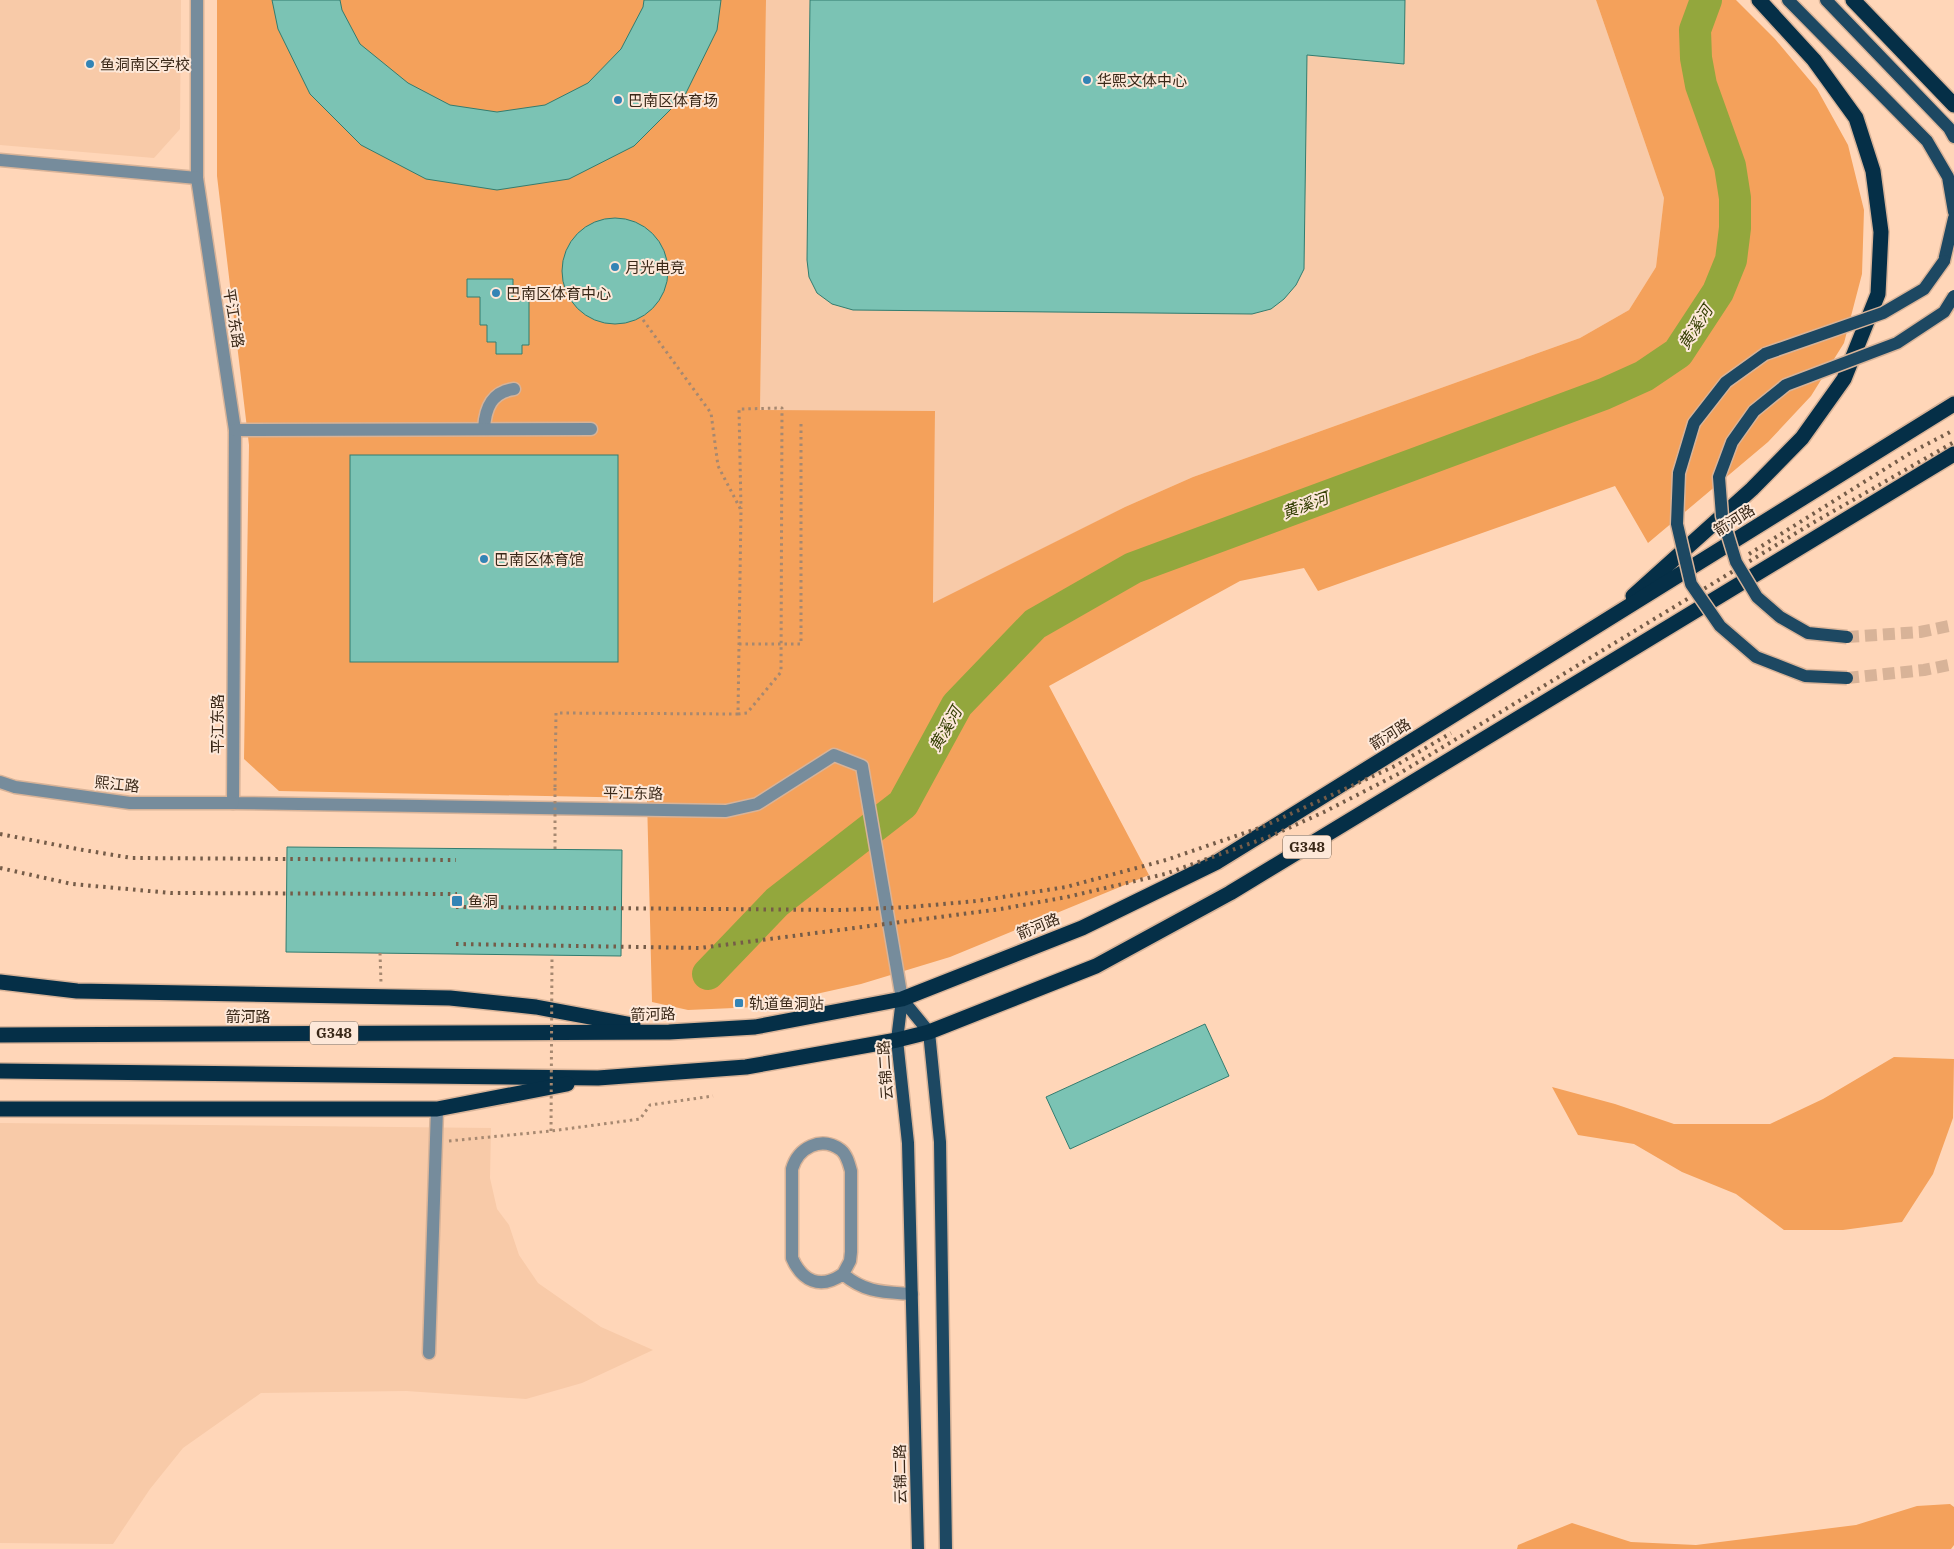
<svg xmlns="http://www.w3.org/2000/svg" width="1954" height="1549" font-family="'IBM Plex Serif','Noto Sans SC',serif">
<rect width="100%" height="100%" fill="#ffd6b8"/>
<g fill="#f8caa8">
<path d="M0 0H181L180 129 154 158 0 145Z"/>
<path d="M766 0H1596L1664 198 1656 267 1629 310 1580 338 1193 477 1125 507 933 604 935 411H760Z"/>
<path d="M0 1123 491 1128 490 1178 497 1209 509 1225 519 1255 538 1283 601 1327 653 1350 582 1383 526 1399 406 1391 261 1393 183 1448 150 1489 113 1544 0 1543Z"/>
</g>
<g fill="#f4a15b">
<path d="M217 0H766L760 410 935 411 933 603 1125 507 1193 477 1580 338 1629 310 1656 267 1664 198 1596 0H1736L1775 39 1817 89 1848 145 1864 210 1862 274 1844 343 1811 396 1768 442 1648 543 1615 486 1318 591 1304 568 1240 581 1049 686 1149 875 950 957 861 984 757 1007 688 1010 652 1002 647 798 279 791 244 759 249 445 217 176Z"/>
<path d="M1894 1057 1954 1059 1953 1118 1933 1174 1902 1222 1843 1230H1784L1736 1194 1682 1172 1634 1144 1578 1135 1552 1087 1615 1104 1674 1124H1770L1823 1099Z"/>
<path d="M1950 1504 1954 1507V1545L1951 1549H1517L1518 1545 1572 1523 1631 1542 1696 1545 1856 1525 1917 1506Z"/>
</g>
<g fill="none" stroke-linecap="round" stroke-linejoin="round">
<path stroke="#93a73d" stroke-width="32" d="M708 974 777 902 903 804 957 705 1035 624 1133 568 1604 394 1644 376 1678 353 1718 292 1731 260 1735 228V198L1730 166 1701 85 1696 58 1695 30 1706 0"/>
</g>
<g fill="#7bc3b4" stroke="#337c6f">
<path d="M272 0H340L342 10 360 44 408 83 450 105 497 112 545 105 588 83 621 49 643 7 644 0H721L717 30 685 95 634 146 569 179 497 190 426 179 361 145 310 94 278 29Z"/>
<path d="M810 0H1405L1404 64 1307 55 1304 269 1296 285 1284 299 1271 309 1252 314 853 310 832 304 817 293 809 277 807 260Z"/>
<circle cx="615" cy="271" r="53"/>
<path d="M467 279H513V299H529V345H522V354H496V342H487V325H480V297H467Z"/>
<rect x="350" y="455" width="268" height="207"/>
<path d="M287 847 622 850 621 956 286 952Z"/>
<path d="M1205 1024 1229 1076 1070 1149 1046 1097Z"/>
</g>
<g fill="none" stroke-linecap="round" stroke-linejoin="round">
<g stroke="#d8b398" stroke-width="12" stroke-dasharray="12 6" stroke-linecap="butt">
<path d="M1847 637 1920 632 1954 625"/>
<path d="M1847 678 1924 670 1954 664"/>
</g>
<defs>
<g id="minor">
<path d="M197 0V178L235 430 233 803 726 811 757 804 834 755 862 766 902 999"/>
<path d="M0 160 197 178"/>
<path d="M484 429C485 409 491 392 514 389"/>
<path d="M235 430 591 429"/>
<path d="M0 782 15 787 130 803H233"/>
<path d="M843 1274C820 1290 802 1281 792 1258V1169C798 1148 821 1135 841 1150 847 1155 849 1164 851 1171V1252L850 1261 843 1274C865 1293 884 1292 912 1294"/>
<path d="M429 1353 437 1109"/>
</g>
<g id="major">
<path d="M1788 0 1927 141 1948 177 1954 212"/>
<path d="M1826 0 1949 128 1954 137"/>
<path d="M1944 261 1954 218"/>
<path d="M902 999 929 1032 940 1142 946 1549"/>
<path d="M902 999 897 1040 908 1143 918 1549"/>
</g>
<g id="highway">
<path d="M1853 0 1954 105"/>
<path d="M1633 596 1752 489 1802 438 1844 379 1878 294 1881 232 1873 171 1856 118 1814 60 1759 0"/>
<path d="M0 982 77 991 450 998 536 1007 633 1025"/>
<path d="M0 1035 669 1032 755 1027 902 999 1082 928 1217 862 1954 404"/>
<path d="M0 1071 598 1078 746 1067 897 1040 929 1032 1096 966 1230 893 1954 454"/>
<path d="M0 1109H437L567 1084"/>
</g>
</defs>
<use href="#minor" stroke="#d8b398" stroke-width="15"/>
<use href="#major" stroke="#d8b398" stroke-width="15"/>
<use href="#highway" stroke="#d8b398" stroke-width="18"/>
<g stroke="#a68870" stroke-width="3" stroke-dasharray="2.5 4" stroke-linecap="butt">
<path d="M739 644H801V422"/>
<path d="M738 714 747 713 781 672 782 408 739 409 741 509"/>
<path d="M555 787 556 713 738 714 741 510 718 466 711 413 641 317"/>
<path d="M380 953 381 983"/>
<path d="M449 1141 551 1131 640 1119 650 1105 713 1096"/>
</g>
<use href="#minor" stroke="#768c9c" stroke-width="12"/>
<use href="#major" stroke="#1d4862" stroke-width="12"/>
<use href="#highway" stroke="#052f47" stroke-width="15"/>
<g stroke="#755c48" stroke-width="4" stroke-dasharray="2.5 5" stroke-linecap="butt">
<path d="M1749 554 1912 452 1954 430"/>
<path d="M0 834 83 850 132 858 456 860"/>
<path d="M0 868 72 884 171 893 457 894"/>
<path d="M456 907 841 910 910 907 977 901 1066 887 1166 860 1262 827 1395 766 1451 733"/>
<path d="M456 944 700 948 1001 909 1067 897 1165 874 1271 836 1324 812 1400 773 1811 524 1954 442"/>
</g>
<defs>
<g id="major-bridge">
<path d="M1847 637 1808 633 1780 617 1757 597 1736 562 1722 516 1719 477 1732 442 1754 411 1786 385 1897 343 1944 312 1954 296"/>
<path d="M1847 678 1805 676 1756 657 1720 626 1691 584 1677 524 1679 473 1694 423 1726 382 1765 354 1883 313 1924 289 1944 261"/>
</g>
</defs>
<use href="#major-bridge" stroke="#d8b398" stroke-width="15" stroke-linecap="butt"/>
<g stroke="#a68870" stroke-width="3" stroke-dasharray="2.5 4" stroke-linecap="butt">
<path d="M555 849V787"/>
<path d="M551 1131 552 955"/>
</g>
<use href="#major-bridge" stroke="#1d4862" stroke-width="12"/>
</g>
<g fill="#3384b5" stroke="#fde8d9" stroke-width="2">
<circle cx="90" cy="64" r="5"/>
<circle cx="1087" cy="80" r="5"/>
<circle cx="618" cy="100" r="5"/>
<circle cx="615" cy="267" r="5"/>
<circle cx="496" cy="293" r="5"/>
<circle cx="484" cy="559" r="5"/>
<rect x="451" y="895" width="12" height="12" rx="2.5"/>
<rect x="734" y="998" width="10" height="10" rx="2.5"/>
</g>
<g text-anchor="middle" dominant-baseline="central" stroke-width="4" stroke-linejoin="round" paint-order="stroke">
<g fill="#fde8d9" stroke="#746252" stroke-width="1">
<rect x="1283" y="835.5" width="48" height="23" rx="4"/>
<rect x="310" y="1021.5" width="48" height="23" rx="4"/>
</g>
<g font-size="14" font-weight="bold" fill="#3a2818">
<text x="1307" y="847">G348</text>
<text x="334" y="1033">G348</text>
</g>
<g font-size="15" fill="#3a2818" stroke="#fde8d9" text-anchor="start">
<text x="100" y="64">鱼洞南区学校</text>
<text x="1097" y="80">华熙文体中心</text>
<text x="628" y="100">巴南区体育场</text>
<text x="625" y="267">月光电竞</text>
<text x="506" y="293">巴南区体育中心</text>
<text x="494" y="559">巴南区体育馆</text>
<text x="468" y="901">鱼洞</text>
<text x="749" y="1003">轨道鱼洞站</text>
</g>
<g font-size="15" fill="#3a2818" stroke="#fde8d9">
<text transform="translate(234 318) rotate(81)">平江东路</text>
<text transform="translate(1734 520) rotate(-32)">箭河路</text>
<text transform="translate(217 724) rotate(-90)">平江东路</text>
<text transform="translate(1390 734) rotate(-32)">箭河路</text>
<text transform="translate(117 784) rotate(6)">熙江路</text>
<text transform="translate(633 793) rotate(1)">平江东路</text>
<text transform="translate(1038 926) rotate(-22)">箭河路</text>
<text transform="translate(653 1014) rotate(-1)">箭河路</text>
<text x="248" y="1016">箭河路</text>
<text transform="translate(885 1070) rotate(-94)">云锦二路</text>
<text transform="translate(900 1474) rotate(-91)">云锦二路</text>
</g>
<g font-size="16" font-style="italic" fill="#353f04" stroke="#fde8d9">
<text transform="translate(1695 327) rotate(-57)">黄溪河</text>
<text transform="translate(1305 505) rotate(-20)">黄溪河</text>
<text transform="translate(945 729) rotate(-60)">黄溪河</text>
</g>
</g>
</svg>
